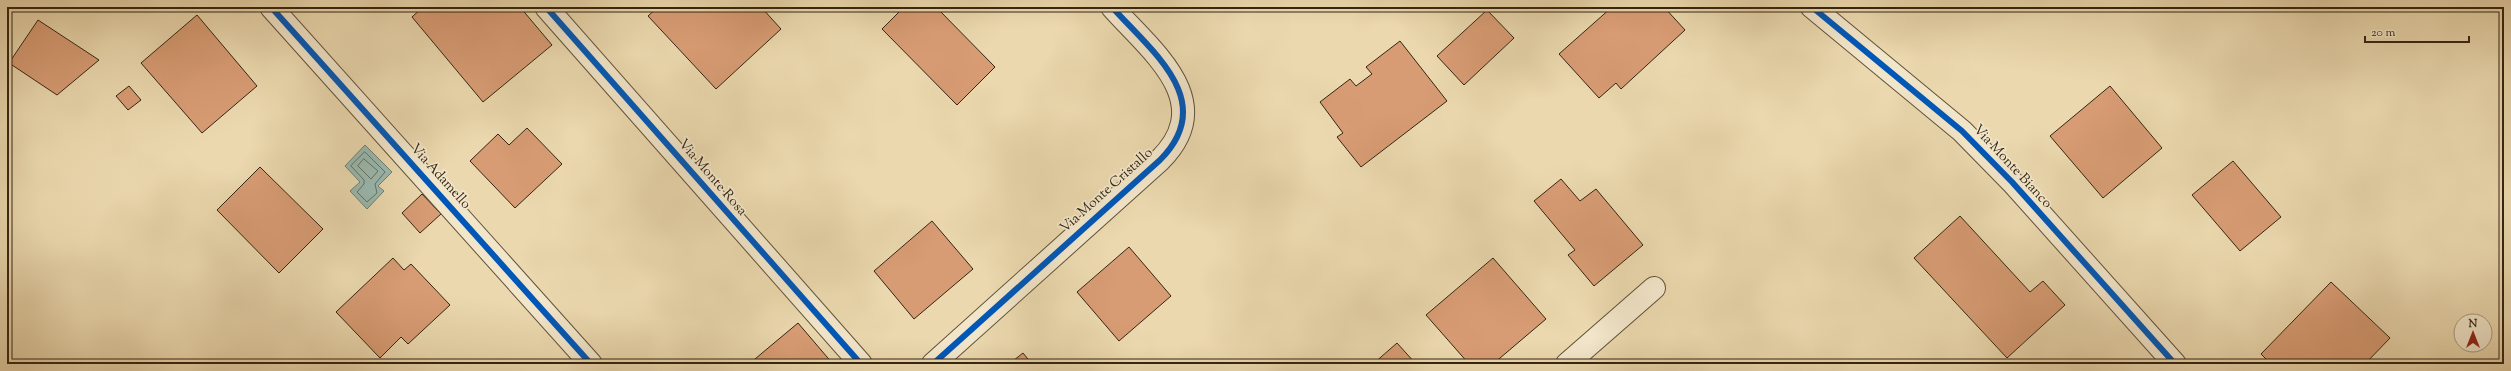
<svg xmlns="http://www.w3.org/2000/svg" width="2511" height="371" font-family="'Sorts Mill Goudy',serif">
<rect width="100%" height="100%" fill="#ebd8ae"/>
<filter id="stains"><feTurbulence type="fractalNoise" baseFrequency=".005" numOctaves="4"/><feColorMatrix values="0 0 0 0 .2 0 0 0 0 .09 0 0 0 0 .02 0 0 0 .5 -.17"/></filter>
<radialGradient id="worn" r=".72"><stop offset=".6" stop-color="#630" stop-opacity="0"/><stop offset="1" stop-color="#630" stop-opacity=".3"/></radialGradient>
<path fill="#99b9b0" stroke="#717e71" d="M365 145 392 172 378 186 384 191 367 209 350 191 360 182 345 166Z"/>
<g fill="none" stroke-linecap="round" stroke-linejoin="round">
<g stroke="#666f61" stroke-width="1">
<path d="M365 152 385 172 375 184 377 193 367 202 357 192 364 184V180L351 166Z"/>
<path d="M364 159 378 171 371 179 358 166Z"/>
</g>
</g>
<g fill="#d89c74" stroke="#342512">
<path d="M423 7H520L552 45 483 102 412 17Z"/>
<path d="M658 7H761L781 29 716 89 648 16Z"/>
<path d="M904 7H936L995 67 957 105 882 29Z"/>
<path d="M1612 7H1664L1685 30 1621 89 1616 83 1599 98 1559 54Z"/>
<path d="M1487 10 1514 38 1464 85 1437 56Z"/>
<path d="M197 15 257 86 202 133 141 63Z"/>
<path d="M38 20 99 60 57 95 9 63Z"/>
<path d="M1400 41 1447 101 1361 167 1337 137 1343 133 1320 102 1350 79 1356 86 1372 74 1366 67Z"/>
<path d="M129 86 141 100 128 110 116 96Z"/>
<path d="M2110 86 2162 148 2103 198 2050 136Z"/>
<path d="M527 128 562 164 515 208 470 161 498 134 509 145Z"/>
<path d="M2233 161 2281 217 2240 251 2192 195Z"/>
<path d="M260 167 323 229 279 273 217 210Z"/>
<path d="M1561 179 1580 201 1596 189 1643 245 1594 286 1568 255 1575 250 1534 201Z"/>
<path d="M422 194 441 214 420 233 402 213Z"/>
<path d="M1960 216 2030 292 2043 281 2065 305 2007 358 1914 258Z"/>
<path d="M932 221 973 269 914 319 874 271Z"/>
<path d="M1129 247 1171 296 1119 341 1077 292Z"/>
<path d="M393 258 404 270 411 264 450 305 408 344 401 337 380 358 336 312Z"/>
<path d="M1493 258 1546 319 1493 364H1469L1426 315Z"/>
<path d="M2331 282 2390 338 2365 364H2271L2261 354Z"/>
<path d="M798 323 833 364H749Z"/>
<path d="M1397 343 1416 364H1373Z"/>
<path d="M1023 353 1032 364H1009Z"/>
</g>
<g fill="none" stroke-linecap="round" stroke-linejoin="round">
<defs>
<g id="street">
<path d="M271 7 591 364"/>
<path d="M546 7 861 364"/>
<path d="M1812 7 1962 131 2012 182 2175 364"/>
<path d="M933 364 1160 160C1219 101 1151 51 1112 7"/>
<path d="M1567 364 1654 288"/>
</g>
</defs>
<use href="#street" stroke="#625239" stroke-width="24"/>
<use href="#street" stroke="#f2e6ca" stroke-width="22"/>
<defs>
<g id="cycleway">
<path d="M271 7 591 364"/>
<path d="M546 7 861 364"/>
<path d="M1812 7 1962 131 2012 182 2175 364"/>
<path d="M933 364 1160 160C1219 101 1151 51 1112 7"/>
</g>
</defs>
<use href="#cycleway" stroke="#f2e6ca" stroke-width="8"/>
<use href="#cycleway" stroke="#0057b8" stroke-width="6"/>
</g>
<g text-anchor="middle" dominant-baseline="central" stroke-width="3.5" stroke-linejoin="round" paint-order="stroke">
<g font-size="14" fill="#342512" stroke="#f2e6ca">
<text transform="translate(2012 167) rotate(47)">Via Monte Bianco</text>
<text transform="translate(440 177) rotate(48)">Via Adamello</text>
<text transform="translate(712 178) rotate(49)">Via Monte Rosa</text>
<text transform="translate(1107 191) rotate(-42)">Via Monte Cristallo</text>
</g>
</g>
<rect width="2511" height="371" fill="none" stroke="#ebd8ae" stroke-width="24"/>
<rect x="8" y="8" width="2495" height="355" fill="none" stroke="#342512" stroke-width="2"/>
<rect x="12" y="12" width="2487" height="347" fill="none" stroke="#342512"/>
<g transform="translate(2473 333)"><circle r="19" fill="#f2e6ca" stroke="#a69980"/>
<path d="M0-3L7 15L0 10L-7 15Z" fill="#8f2418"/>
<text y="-6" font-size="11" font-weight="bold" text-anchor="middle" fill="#342512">N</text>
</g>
<path d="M2365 36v6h104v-6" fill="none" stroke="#342512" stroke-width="2"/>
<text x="2371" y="36" font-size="12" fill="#342512" stroke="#f2e6ca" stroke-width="3" paint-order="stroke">20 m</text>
<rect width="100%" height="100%" filter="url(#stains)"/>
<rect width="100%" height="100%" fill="url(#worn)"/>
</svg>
